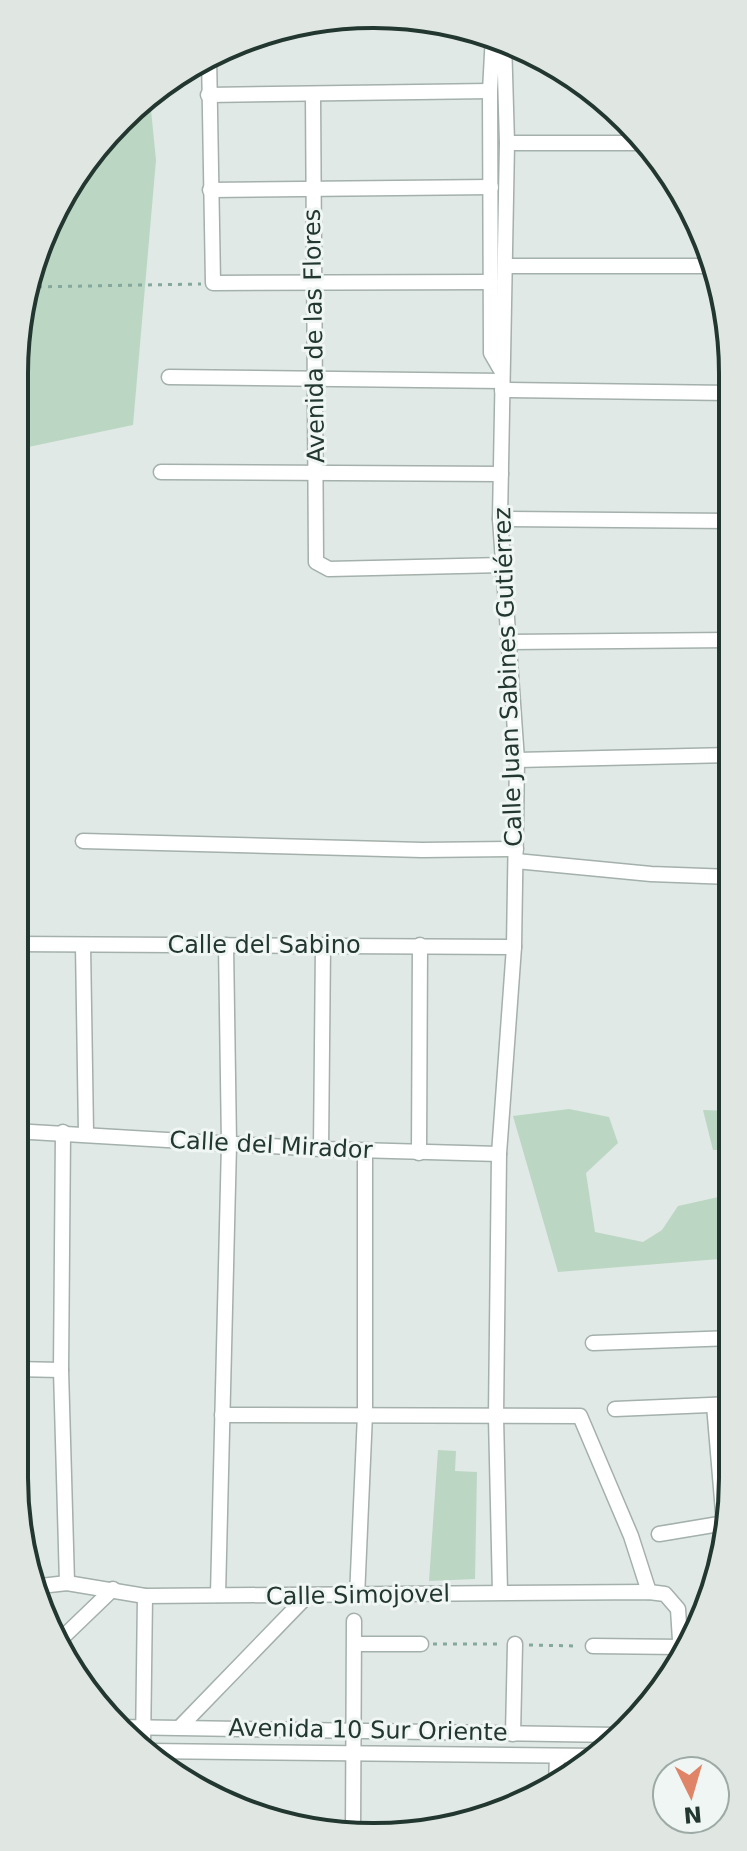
<svg xmlns="http://www.w3.org/2000/svg" width="747" height="1851" font-family="'DejaVu Sans',sans-serif">
<rect width="100%" height="100%" fill="#e0e9e5"/>
<g fill="#bbd7c3">
<path d="M150 100 156 160 133 425 14 450V374L33 258 103 137Z"/>
<path d="M569 1109 609 1117 618 1143 586 1173 595 1232 643 1242 662 1230 678 1206 732 1194V1258L558 1272 513 1116Z"/>
<path d="M703 1110 732 1111V1150H713Z"/>
<path d="M438 1450 456 1451 455 1471 477 1472 475 1579 429 1581Z"/>
</g>
<g fill="none" stroke-linecap="round" stroke-linejoin="round">
<defs>
<g id="street">
<path d="M493 35 490 91 491 353 502 372"/>
<path d="M209 55 213 283 491 282"/>
<path d="M208 95 490 91"/>
<path d="M313 95 316 562 329 569 503 565"/>
<path d="M507 143H648"/>
<path d="M210 190 491 187"/>
<path d="M505 266H714"/>
<path d="M169 377 502 381"/>
<path d="M502 390 730 393"/>
<path d="M161 472 501 474"/>
<path d="M500 519 730 521"/>
<path d="M509 642 731 640"/>
<path d="M517 760 731 755"/>
<path d="M83 841 422 850 516 849"/>
<path d="M516 861 651 874 731 877"/>
<path d="M14 944 514 947"/>
<path d="M83 945 86 1133"/>
<path d="M14 1131 321 1149 499 1154"/>
<path d="M63 1132 61 1370 67 1583"/>
<path d="M321 1149 323 945"/>
<path d="M419 1153 420 945"/>
<path d="M593 1343 733 1338"/>
<path d="M14 1369 61 1370"/>
<path d="M714 1405 724 1524"/>
<path d="M615 1409 733 1404"/>
<path d="M222 1415 580 1416 631 1536 649 1592"/>
<path d="M659 1534 725 1523"/>
<path d="M32 1587 67 1583 145 1596 649 1592 665 1594 678 1609 681 1656"/>
<path d="M500 1592 496 1417 499 1154 514 947 517 760 500 519 507 143 504 40"/>
<path d="M218 1595 229 1144 226 945"/>
<path d="M357 1597 365 1414V1151"/>
<path d="M60 1640 113 1589"/>
<path d="M355 1644H421"/>
<path d="M593 1646 681 1647"/>
<path d="M181 1726 306 1597"/>
<path d="M118 1727 617 1735"/>
<path d="M513 1734 515 1644"/>
<path d="M143 1747 145 1596"/>
<path d="M148 1751 595 1756"/>
<path d="M556 1784 557 1756"/>
<path d="M353 1833 354 1621"/>
</g>
</defs>
<use href="#street" stroke="#a4b0ab" stroke-width="17"/>
<g stroke="#84a89d" stroke-width="3" stroke-dasharray="4 6" stroke-linecap="butt">
<path d="M28 287 201 284"/>
<path d="M433 1644H502"/>
<path d="M529 1645 578 1646"/>
</g>
<use href="#street" stroke="#fff" stroke-width="14"/>
</g>
<g text-anchor="middle" dominant-baseline="central" stroke-width="6" stroke-linejoin="round" paint-order="stroke">
<g font-size="24" fill="#233731" stroke="#f0f6f3">
<text transform="translate(314 336) rotate(-91)">Avenida de las Flores</text>
<text transform="translate(508 677) rotate(-92)">Calle Juan Sabines Gutiérrez</text>
<text x="264" y="945">Calle del Sabino</text>
<text transform="translate(271 1145) rotate(3)">Calle del Mirador</text>
<text transform="translate(358 1595) rotate(-1)">Calle Simojovel</text>
<text transform="translate(368 1730) rotate(1)">Avenida 10 Sur Oriente</text>
</g>
</g>
<path d="M0 0H747V1851H0ZM373 28H374A345 345 0 0 1 719 373V1478A345 345 0 0 1 374 1823H373A345 345 0 0 1 28 1478V373A345 345 0 0 1 373 28Z" fill="#e0e7e3" fill-rule="evenodd"/>
<path fill="none" stroke="#233731" stroke-width="4" d="M373 28H374A345 345 0 0 1 719 373V1478A345 345 0 0 1 374 1823H373A345 345 0 0 1 28 1478V373A345 345 0 0 1 373 28Z"/>
<g transform="translate(691 1795) rotate(175)"><circle r="38" fill="#f0f6f3" stroke="#9eaaa5" stroke-width="2"/>
<path d="M0-6L14 30L0 20L-14 30Z" fill="#df8467"/>
<text y="-12" font-size="22" font-weight="bold" text-anchor="middle" fill="#233731">N</text>
</g>
</svg>
